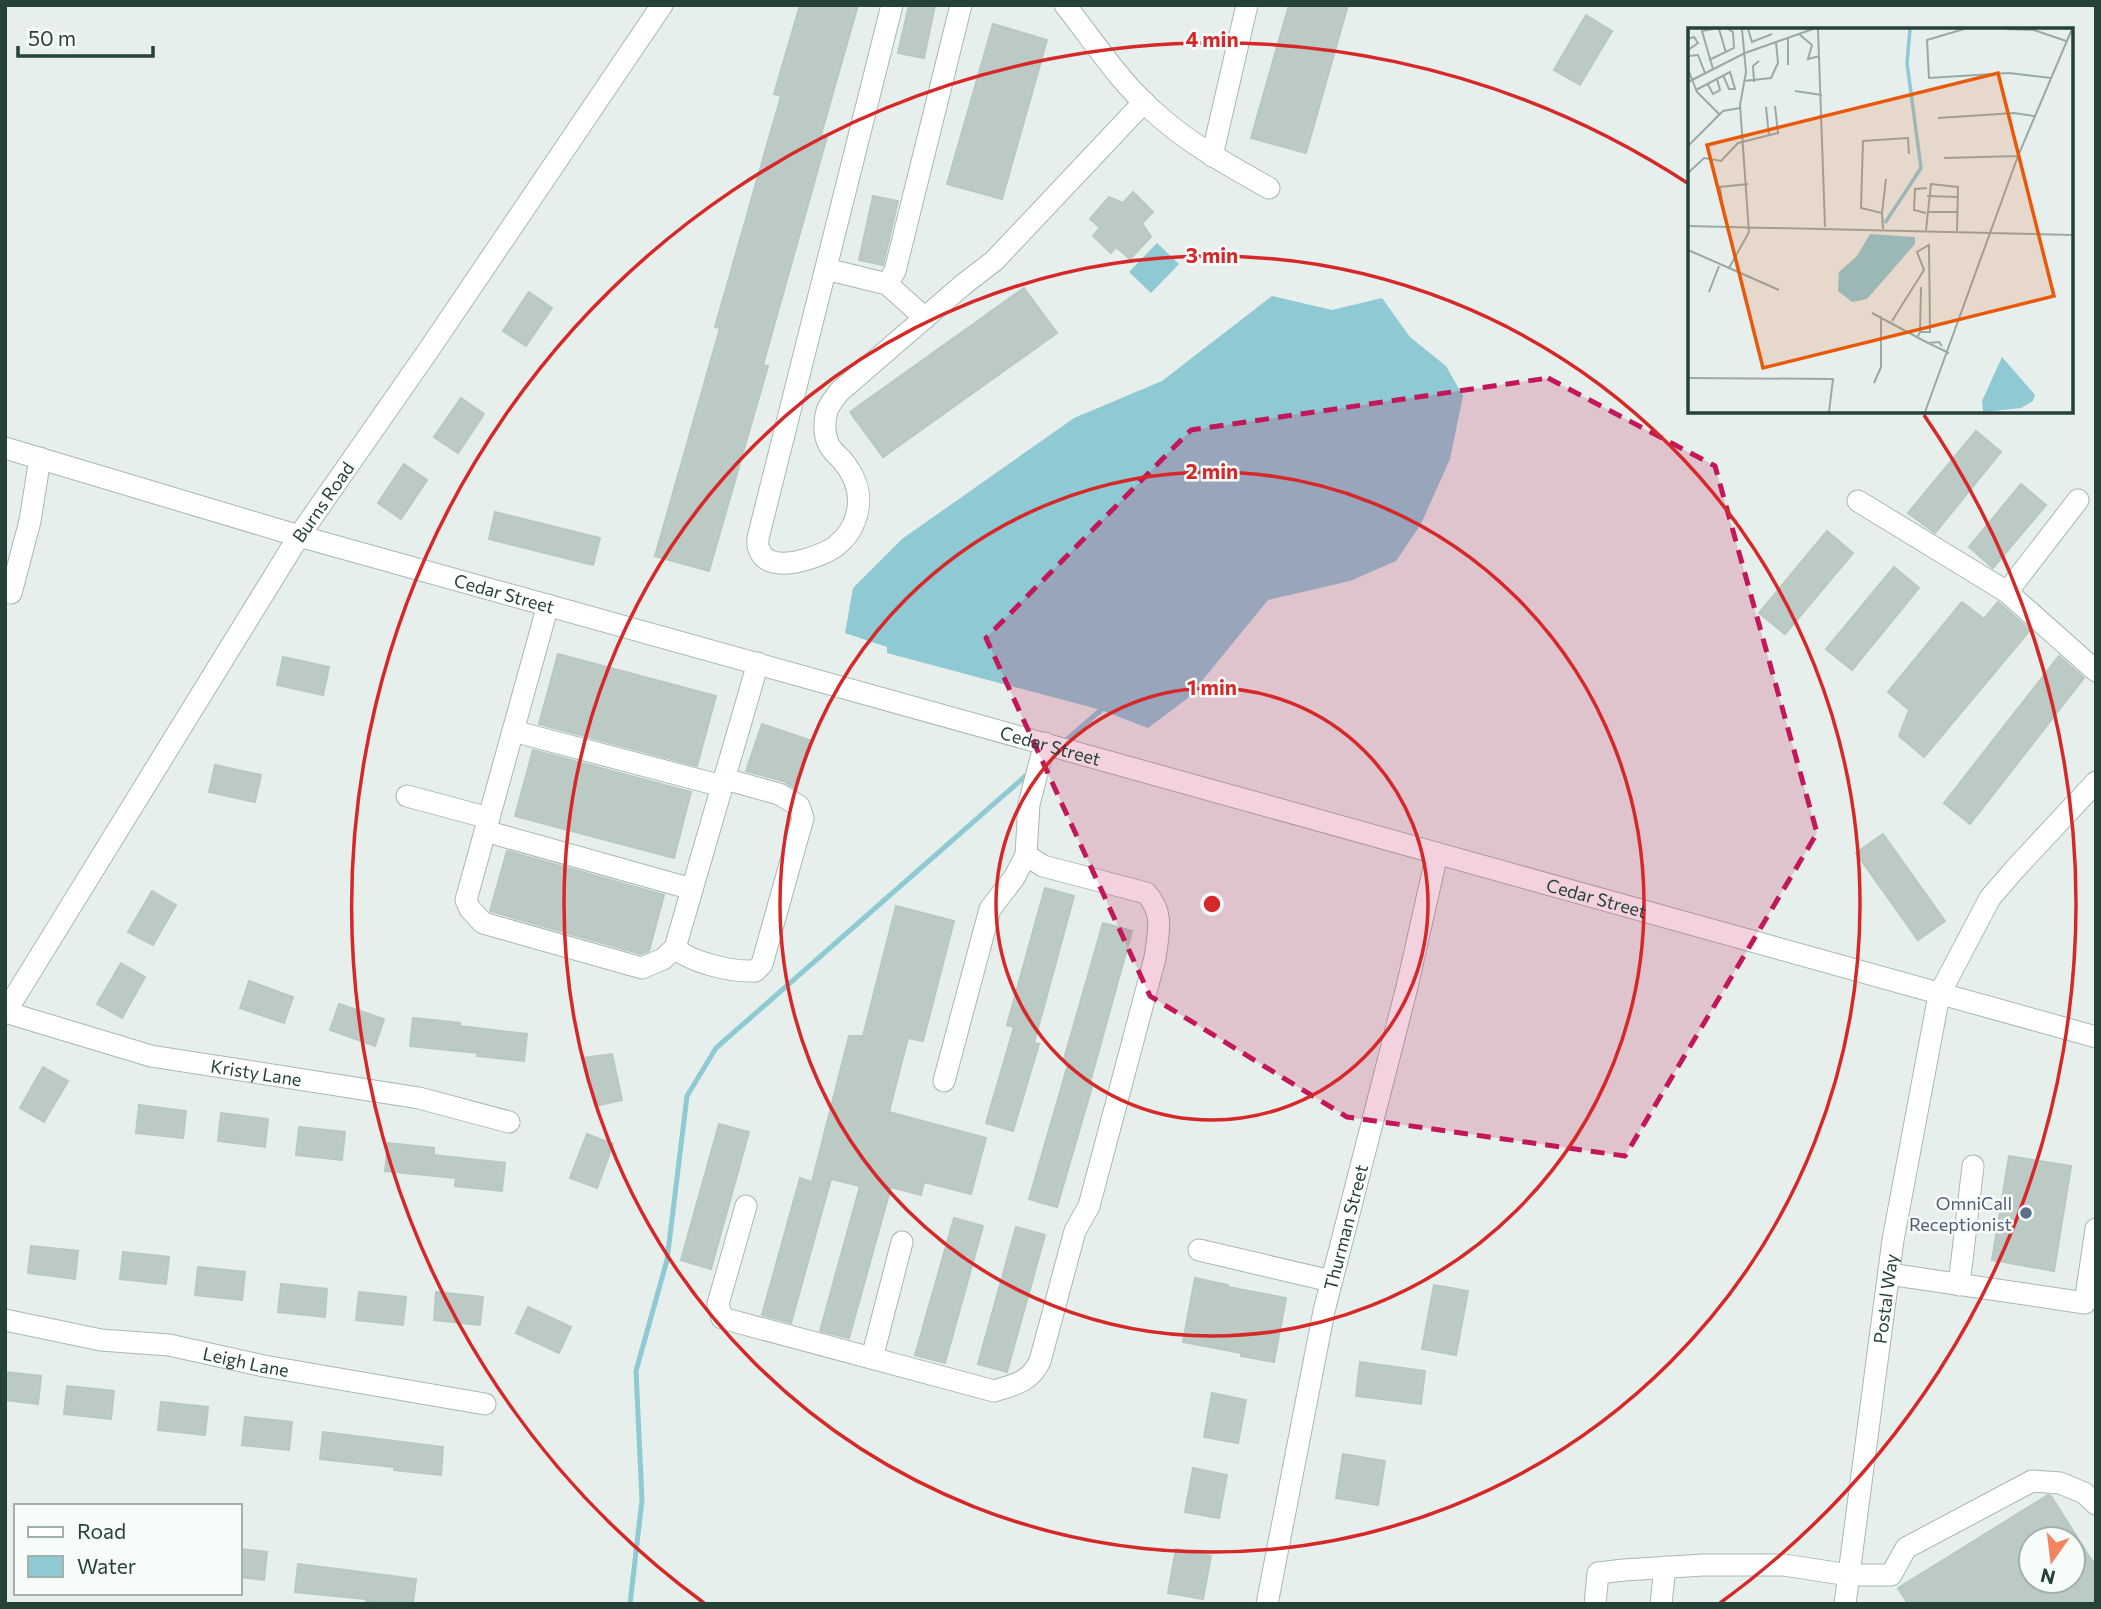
<svg xmlns="http://www.w3.org/2000/svg" width="2101" height="1609" font-family="Commissioner,sans-serif">
<rect width="100%" height="100%" fill="#e6efeb"/>
<g fill="#8ec9d4">
<path d="M1157 243 1179 264 1151 293 1129 272Z"/>
<path d="M1272 296 1332 310 1382 298 1410 337 1446 366 1463 396 1450 459 1421 524 1396 561 1350 581 1268 600 1188 698 1148 728 1101 710 887 653V647L845 633 853 588 902 539 1074 418 1162 381Z"/>
</g>
<g fill="none" stroke-linecap="round" stroke-linejoin="round">
<g stroke="#8ec9d4" stroke-width="5">
<path d="M1064 742 1101 710"/>
<path d="M630 1604 642 1500 636 1371 667 1260 687 1096 716 1048 1030 772"/>
</g>
</g>
<g fill="#bbcac4" stroke="#b8c9c2" stroke-width="2" fill-rule="evenodd">
<path d="M800 5H858L821 135 827 137 763 365 768 366 709 571 655 556 720 328 715 327 781 96 774 94Z"/>
<path d="M909 5H935L924 58 898 53Z"/>
<path d="M1289 5H1348L1306 153 1251 138Z"/>
<path d="M1586 15 1612 31 1580 85 1554 70Z"/>
<path d="M993 24 1047 40 1002 199 947 184Z"/>
<path d="M1133 192 1153 212 1142 223 1151 237 1130 259 1116 247 1111 253 1093 236 1100 228 1090 219 1109 197 1123 203Z"/>
<path d="M873 196 898 201 883 265 859 260Z"/>
<path d="M1024 288 1057 333 883 457 850 412Z"/>
<path d="M529 292 552 308 526 346 503 331Z"/>
<path d="M461 398 484 414 458 453 434 437Z"/>
<path d="M1976 431 2001 452 1935 533 1908 513Z"/>
<path d="M404 464 427 480 401 519 378 503Z"/>
<path d="M2021 484 2046 505 1993 568 1969 547Z"/>
<path d="M495 512 600 538 593 565 489 539Z"/>
<path d="M1827 531 1853 553 1785 634 1759 613Z"/>
<path d="M1894 567 1919 588 1852 670 1826 649Z"/>
<path d="M1962 602 1984 619 1998 602 2030 630 1924 757 1899 736 1909 710 1888 692Z"/>
<path d="M558 654 716 696 697 766 539 724Z"/>
<path d="M2059 656 2084 678 1970 824 1944 803Z"/>
<path d="M283 657 329 667 323 695 277 685Z"/>
<path d="M762 724 812 741 796 789 783 781 746 771Z"/>
<path d="M533 750 691 792 674 858 515 816Z"/>
<path d="M215 765 261 775 255 802 209 792Z"/>
<path d="M1883 834 1945 921 1918 940 1856 853Z"/>
<path d="M507 851 664 895 649 951 641 954 490 911Z"/>
<path d="M1045 888 1074 896 1034 1043 1039 1044 1013 1131 986 1123 1014 1027 1007 1025Z"/>
<path d="M152 891 176 905 153 945 128 932Z"/>
<path d="M896 906 954 921 923 1041 908 1038 889 1112 986 1138 971 1194 924 1182 921 1195 891 1187 849 1338 820 1331 860 1186 831 1179 791 1323 762 1315 800 1178 812 1182 849 1036H863Z"/>
<path d="M1103 923 1132 931 1089 1086 1092 1087 1057 1207 1029 1199 1069 1061 1064 1059Z"/>
<path d="M121 963 145 977 122 1018 97 1004Z"/>
<path d="M249 981 293 997 284 1023 240 1008Z"/>
<path d="M339 1004 384 1019 375 1046 330 1030Z"/>
<path d="M413 1018 460 1023V1026L527 1034 524 1061 477 1056 478 1053 410 1046Z"/>
<path d="M612 1054 622 1100 595 1106 582 1058Z"/>
<path d="M43 1067 68 1081 44 1122 20 1108Z"/>
<path d="M139 1105 186 1111 183 1138 136 1133Z"/>
<path d="M221 1113 268 1119 265 1147 218 1141Z"/>
<path d="M719 1124 749 1132 711 1269 681 1260Z"/>
<path d="M299 1127 345 1132 342 1160 296 1155Z"/>
<path d="M587 1134 613 1144 597 1188 570 1178Z"/>
<path d="M388 1143 434 1148V1155L505 1163 502 1191 455 1186 456 1178 385 1171Z"/>
<path d="M2009 1156 2071 1166 2054 1271 1992 1260Z"/>
<path d="M954 1218 983 1226 945 1363 915 1355Z"/>
<path d="M1016 1227 1045 1235 1007 1372 978 1364Z"/>
<path d="M31 1246 78 1251 75 1279 28 1273Z"/>
<path d="M123 1252 169 1257 166 1284 120 1279Z"/>
<path d="M198 1267 245 1272 242 1300 195 1295Z"/>
<path d="M1195 1278 1228 1285V1287L1286 1298 1274 1362 1241 1356V1353L1183 1342Z"/>
<path d="M281 1284 327 1289 325 1317 278 1312Z"/>
<path d="M1434 1285 1468 1291 1456 1355 1422 1349Z"/>
<path d="M359 1292 406 1297 403 1325 356 1320Z"/>
<path d="M436 1292 483 1297 480 1325 434 1320Z"/>
<path d="M528 1307 571 1327 559 1353 516 1333Z"/>
<path d="M1360 1362 1425 1371 1421 1404 1356 1396Z"/>
<path d="M5 1372 41 1376 38 1404 5 1400Z"/>
<path d="M67 1386 114 1391 111 1419 64 1414Z"/>
<path d="M1212 1393 1246 1400 1238 1443 1204 1437Z"/>
<path d="M161 1402 208 1407 205 1435 158 1430Z"/>
<path d="M245 1417 292 1422 289 1450 242 1445Z"/>
<path d="M323 1432 443 1447 441 1475 394 1470V1467L320 1459Z"/>
<path d="M1343 1454 1385 1461 1378 1505 1336 1498Z"/>
<path d="M1193 1468 1227 1475 1219 1518 1185 1512Z"/>
<path d="M2048 1495 2051 1496 2096 1567V1604H1908L1898 1588ZM2031 1539H2073V1581H2031Z"/>
<path d="M240 1549 267 1552 264 1580 240 1577Z"/>
<path d="M1176 1549 1211 1556 1203 1599 1168 1593Z"/>
<path d="M298 1564 416 1579 413 1604H387L366 1601V1599L295 1592Z"/>
</g>
<g fill="none" stroke-linecap="round" stroke-linejoin="round">
<defs>
<g id="minor">
<path d="M892 5 758 538C758 542 757 545 759 549 768 577 821 557 836 546 842 541 850 532 853 525 864 501 858 479 842 460 837 455 830 449 828 443 824 434 824 420 827 411 829 404 835 398 839 392L964 284 994 261 1144 102"/>
<path d="M1065 5C1092 39 1119 81 1152 110 1186 142 1228 165 1269 188"/>
<path d="M1212 156 1247 5"/>
<path d="M826 269 887 284 925 318"/>
<path d="M887 284 895 271 961 5"/>
<path id="s1" d="M5 448 299 536 2096 1037"/>
<path d="M1858 501 2007 592 2096 671"/>
<path d="M2007 592 2078 500"/>
<path d="M11 593 30 521 40 458"/>
<path d="M548 605 466 900 470 909 483 923 642 968 663 959 675 948 758 663"/>
<path d="M513 731 722 786"/>
<path d="M407 796 489 818"/>
<path d="M485 831 692 889"/>
<path d="M675 948C692 963 732 972 755 971L762 964 803 818 799 806 779 794 725 779"/>
<path id="s2" d="M5 1012 151 1056 419 1098 509 1122"/>
<path id="s3" d="M5 1013 299 536 428 351 662 5"/>
<path d="M944 1081 990 909 1014 878 1026 855"/>
<path d="M746 1206 718 1304 722 1318 994 1391C1016 1384 1030 1382 1040 1361L1075 1231 1089 1206 1155 958C1158 934 1165 913 1146 893L1043 866 1026 855 1029 804 1045 743"/>
<path d="M1199 1250 1331 1281"/>
<path d="M1889 1274 2085 1303 2096 1229"/>
<path d="M1959 1285 1973 1166"/>
<path id="s4" d="M5 1320 101 1340 169 1345 264 1366 485 1404"/>
<path d="M872 1358 902 1242"/>
<path id="s5" d="M1267 1604 1324 1311 1407 987 1437 854"/>
<path d="M1595 1604 1598 1573 1624 1570 1703 1565H1784L1849 1575H1891L1906 1548 2032 1481 2060 1483 2084 1493 2096 1504"/>
<path d="M1661 1604 1665 1567"/>
<path id="s6" d="M1845 1604 1893 1240 1939 995 1990 898 2015 869 2096 782"/>
</g>
</defs>
<use href="#minor" stroke="#a8b8b2" stroke-width="23"/>
<use href="#minor" stroke="#fff" stroke-width="21"/>
</g>
<path fill="#c2185b" fill-opacity="0.2" stroke="#c2185b" stroke-width="5" stroke-dasharray="14 9" stroke-linejoin="round" d="M1548 378 1715 466 1817 833 1625 1156 1347 1117 1150 996 986 638 1191 430Z"/>
<g fill="none" stroke="#d62828" stroke-width="3.5">
<circle cx="1212" cy="904" r="216"/>
<circle cx="1212" cy="904" r="432"/>
<circle cx="1212" cy="904" r="648"/>
<path d="M704 1603A864 864 0 0 1 1689 184M1924 415A864 864 0 0 1 1720 1603"/>
</g>
<circle fill="#5c6f8a" stroke="#f7fbf9" stroke-width="2.5" cx="2026" cy="1213" r="7"/>
<g text-anchor="middle" dominant-baseline="central" stroke-width="5" stroke-linejoin="round" paint-order="stroke">
<g font-size="18" fill="#24423a" stroke="#f7fbf9">
<text stroke="none"><textPath href="#s3" startOffset="602">Burns Road</textPath></text>
<text stroke="none"><textPath href="#s1" startOffset="520">Cedar Street</textPath></text>
<text stroke="none"><textPath href="#s1" startOffset="1087">Cedar Street</textPath></text>
<text stroke="none"><textPath href="#s1" startOffset="1654">Cedar Street</textPath></text>
<text stroke="none"><textPath href="#s2" startOffset="259">Kristy Lane</textPath></text>
<text stroke="none"><textPath href="#s5" startOffset="385">Thurman Street</textPath></text>
<text stroke="none"><textPath href="#s6" startOffset="308">Postal Way</textPath></text>
<text stroke="none"><textPath href="#s4" startOffset="245">Leigh Lane</textPath></text>
</g>
<g font-size="18" fill="#4e5e75" stroke="#f7fbf9" text-anchor="end">
<text x="2012" y="1203">OmniCall<tspan x="2012" dy="21">Receptionist</tspan></text>
</g>
</g>
<g transform="translate(1688 28)">
<rect width="385" height="385" fill="#e6efeb"/>
<path d="M182 206 227 209V216L179 271 164 274 150 263 151 244 169 228ZM314 329 347 367 345 373 333 380 295 384 294 373Z" fill="#8ec9d4"/>
<path fill="none" stroke="#8ec9d4" stroke-width="3.5" d="M197 195 233 140 219 35 222 1"/>
<path fill="none" stroke="#98aaa4" stroke-width="2" d="M31 1 38 25M60 1 64 14 84 6M130 1 137 199M276 1 239 12 241 50 321 45 363 50M318 1 346 2 378 13M111 6 124 17 120 31 132 28M100 10V37M0 11 6 9 10 15 0 22M0 28 10 27 17 45M21 32 46 20 45 4 40 1M0 41 9 64 31 86M25 41 14 3 25 1M35 47 41 61H48M56 53 83 50 90 35 88 14M0 54 57 25 125 1M66 54 65 38 71 33M19 55 25 66 32 62 29 51M8 62 42 44 47 61M107 63 134 67M78 79 81 108M250 90 326 85 346 88M0 118 35 83 52 80M256 130 330 128M0 145 16 130 33 133 50 115 90 105 87 78M239 168 270 169M34 174 32 159 60 156M239 184H269M194 185 198 151M238 185 226 182 227 161 239 160M0 198 385 207M195 201 194 185 173 180 175 113 220 110 221 126M238 202 243 156 270 159 269 203M0 222 41 240 61 204 52 77 58 44 54 1M41 240 91 262M21 264 31 238M184 285 240 315M204 293 236 242 229 224 241 217 242 304H232L229 310M232 304 233 259M254 318 251 314 240 315 261 325M0 350 145 351 141 384M186 355 193 339V288M237 384 330 128 384 1"/>
<path fill="#e8590c" fill-opacity="0.15" stroke="#e8590c" stroke-width="3.5" d="M310 45 366 268 75 340 19 117Z"/>
<rect width="385" height="385" fill="none" stroke="#24423a" stroke-width="3.5"/>
</g>
<circle cx="1212" cy="904" r="10" fill="#d62828" stroke="#f7fbf9" stroke-width="3.5"/>
<g font-size="21" text-anchor="middle" font-weight="bold" fill="#d62828" stroke="#f7fbf9" stroke-width="5" stroke-linejoin="round" paint-order="stroke">
<text x="1212" y="47">4 min</text>
<text x="1212" y="263">3 min</text>
<text x="1212" y="479">2 min</text>
<text x="1212" y="695">1 min</text>
</g>
<rect width="2101" height="1609" fill="none" stroke="#24423a" stroke-width="14"/>
<rect x="14" y="1504" width="228" height="91" fill="#f7fbf9" stroke="#a3b1ad" stroke-width="2"/>
<rect x="28" y="1527" width="35" height="10" fill="#ffffff" stroke="#a3b1ad" stroke-width="2"/>
<text x="77" y="1539" font-size="21" fill="#24423a">Road</text>
<rect x="28" y="1556" width="35" height="21" fill="#8ec9d4" stroke="#a3b1ad" stroke-width="2"/>
<text x="77" y="1574" font-size="21" fill="#24423a">Water</text>
<g transform="translate(2052 1560) rotate(194)"><circle r="33" fill="#f7fbf9" stroke="#a3b1ad" stroke-width="2"/>
<path d="M0-5L12 26L0 18L-12 26Z" fill="#f4845f"/>
<text y="-10" font-size="19" font-weight="bold" text-anchor="middle" fill="#24423a">N</text>
</g>
<path d="M18 46v10h135v-10" fill="none" stroke="#24423a" stroke-width="3.5"/>
<text x="28" y="46" font-size="21" fill="#24423a" stroke="#f7fbf9" stroke-width="5" paint-order="stroke">50 m</text>
</svg>
